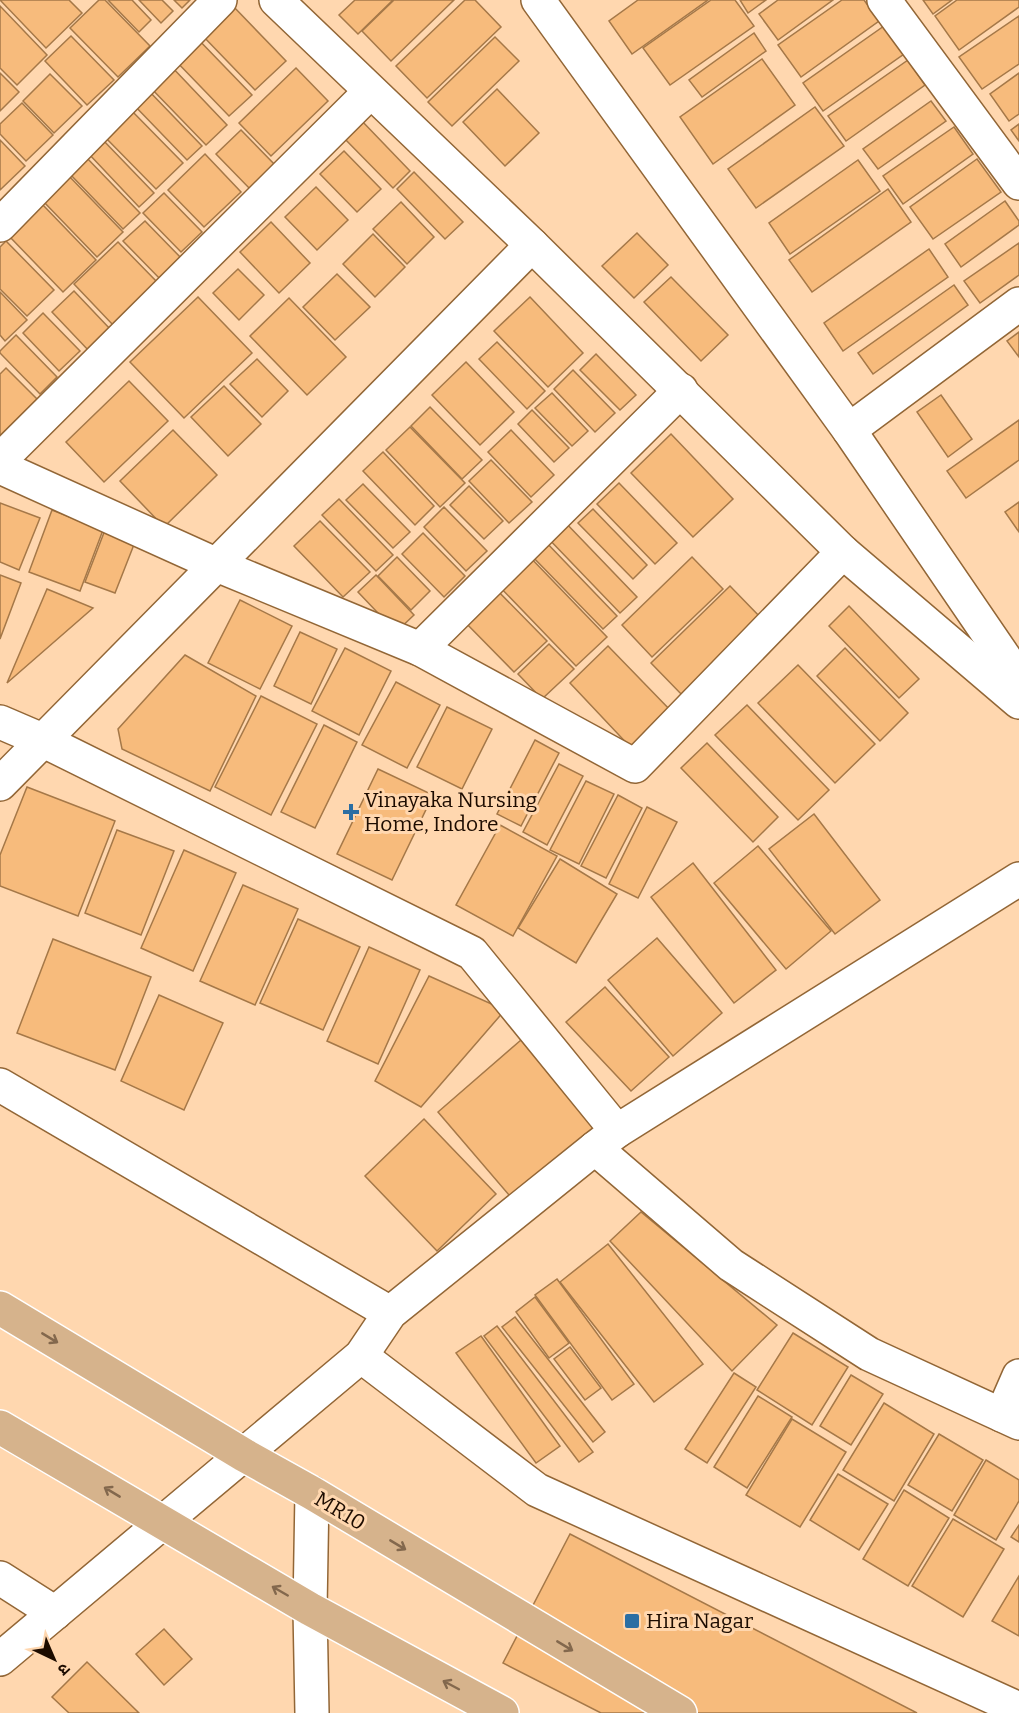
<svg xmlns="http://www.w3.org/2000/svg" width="1019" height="1713" font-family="Bitter,'Noto Sans Devanagari',serif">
<rect width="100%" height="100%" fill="#ffd7af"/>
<g fill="#f7bb7c" stroke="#a57848" stroke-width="1.5">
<path d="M0 0H69L82 13 46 48Z"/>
<path d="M99 0H105L150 46 118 77 70 28Z"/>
<path d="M108 0H132L151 20 139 32Z"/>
<path d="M139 0H162L173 11 161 23Z"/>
<path d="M174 0H190L182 8Z"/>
<path d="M355 0H393L358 34 339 15Z"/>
<path d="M394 0H454L391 61 362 31Z"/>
<path d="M465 0H475L501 27 427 98 396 66Z"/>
<path d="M638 0H708L632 54 609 21Z"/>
<path d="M711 0H735L754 26 670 85 643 48Z"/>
<path d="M740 0H766L748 13Z"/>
<path d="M778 0H833L778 40 759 14Z"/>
<path d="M842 0H864L879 21 801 77 778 45Z"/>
<path d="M923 0H952L933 14Z"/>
<path d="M957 0H1019V7L959 50 935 16Z"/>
<path d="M232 5 286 61 255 90 201 34Z"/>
<path d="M0 6 47 55 17 85 0 68Z"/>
<path d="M1019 16V64L982 89 959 57Z"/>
<path d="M884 26 904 54 823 111 803 83Z"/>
<path d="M754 33 766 51 702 97 689 80Z"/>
<path d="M194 35 252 95 229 116 172 57Z"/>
<path d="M71 36 114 80 87 105 45 61Z"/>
<path d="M495 37 519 61 452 126 428 102Z"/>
<path d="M762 59 795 105 713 164 680 117Z"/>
<path d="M908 60 925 85 846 141 828 116Z"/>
<path d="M169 64 227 125 206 145 148 85Z"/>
<path d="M296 68 328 101 271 156 239 123Z"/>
<path d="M0 73 19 92 0 111Z"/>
<path d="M1019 73V114L1009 121 990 94Z"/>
<path d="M50 74 82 106 54 133 23 101Z"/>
<path d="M147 89 202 146 187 160 132 103Z"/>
<path d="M497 89 539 133 505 166 463 122Z"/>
<path d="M931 101 946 121 878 169 863 149Z"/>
<path d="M22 103 53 135 26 161 0 134V124Z"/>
<path d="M815 107 844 146 756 208 728 169Z"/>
<path d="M129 108 183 163 156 189 102 134Z"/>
<path d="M360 119 410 171 393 188 342 136Z"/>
<path d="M1019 124V141L1011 130Z"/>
<path d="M954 127 973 154 903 204 883 176Z"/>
<path d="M241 130 276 166 251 190 216 154Z"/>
<path d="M102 139 154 193 139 207 88 153Z"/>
<path d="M0 140 25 166 0 190Z"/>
<path d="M344 151 381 189 357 212 320 174Z"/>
<path d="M205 154 241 192 204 227 168 190Z"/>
<path d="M85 156 140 213 123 229 68 172Z"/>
<path d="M977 159 1001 192 933 239 910 207Z"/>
<path d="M858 160 880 191 790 254 769 223Z"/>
<path d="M414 172 463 222 445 239 397 189Z"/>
<path d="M68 175 123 232 97 257 42 200Z"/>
<path d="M316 187 348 220 317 250 285 217Z"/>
<path d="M888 189 911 222 812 292 789 260Z"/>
<path d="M164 193 202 232 181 252 143 213Z"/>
<path d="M1005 201 1019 221V225L961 267 945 244Z"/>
<path d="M401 202 434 237 407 264 373 229Z"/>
<path d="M42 204 96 260 63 292 9 236Z"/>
<path d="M145 221 183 260 162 281 123 241Z"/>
<path d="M271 222 310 263 279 293 240 252Z"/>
<path d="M637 233 668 265 634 298 602 266Z"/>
<path d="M373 234 405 267 375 297 343 264Z"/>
<path d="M6 241 54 290 27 316 0 289V247Z"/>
<path d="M118 242 157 282 113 325 74 284Z"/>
<path d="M1019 243V275L980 303 964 281Z"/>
<path d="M929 249 948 277 843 351 824 323Z"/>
<path d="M238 269 264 295 239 320 213 293Z"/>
<path d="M337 274 370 307 335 340 303 307Z"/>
<path d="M671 277 728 335 701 361 644 302Z"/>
<path d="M954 285 968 305 873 374 858 353Z"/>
<path d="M74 291 111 330 89 351 52 312Z"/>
<path d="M0 292 27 320 5 341 0 335Z"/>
<path d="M198 297 252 353 184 418 130 362Z"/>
<path d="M530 297 583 353 548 387 494 331Z"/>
<path d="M289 298 346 357 307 395 250 336Z"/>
<path d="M43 313 80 351 59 371 23 333Z"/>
<path d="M1019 332V357L1007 341Z"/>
<path d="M16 335 57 377 40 394 0 353V351Z"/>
<path d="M497 342 545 391 527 409 479 359Z"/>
<path d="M596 354 636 395 620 410 580 370Z"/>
<path d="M257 359 288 391 262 417 230 384Z"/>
<path d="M466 362 514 412 480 445 432 395Z"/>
<path d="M6 368 41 403 0 442V374Z"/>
<path d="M573 370 615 413 595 432 554 389Z"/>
<path d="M129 381 168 421 104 482 66 442Z"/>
<path d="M224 386 261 424 228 456 191 417Z"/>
<path d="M552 393 588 431 572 446 535 408Z"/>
<path d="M941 395 972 439 948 457 917 412Z"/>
<path d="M430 407 482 460 462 479 411 426Z"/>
<path d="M532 410 569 448 554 462 518 424Z"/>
<path d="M1019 420V460L966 498 947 471Z"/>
<path d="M410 427 465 483 440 507 386 450Z"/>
<path d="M173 430 217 475 164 527 120 481Z"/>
<path d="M511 430 554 475 531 497 488 452Z"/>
<path d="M671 434 733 499 693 537 631 473Z"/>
<path d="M383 452 434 506 415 525 363 471Z"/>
<path d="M491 460 532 502 509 523 469 481Z"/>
<path d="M619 483 677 543 655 564 597 504Z"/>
<path d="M363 484 410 532 393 548 346 500Z"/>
<path d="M469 486 503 521 484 539 450 505Z"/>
<path d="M339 499 393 555 376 571 322 515Z"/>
<path d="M1019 502V532L1005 512Z"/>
<path d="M0 503 40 518 19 570 0 562Z"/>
<path d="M444 507 487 551 466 571 424 527Z"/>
<path d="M593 509 647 565 633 579 578 523Z"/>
<path d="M52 510 103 530 80 591 29 572Z"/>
<path d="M562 519 637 597 620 613 545 535Z"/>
<path d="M320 521 370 572 343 597 294 546Z"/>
<path d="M105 530 135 542 115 593 85 582Z"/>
<path d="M423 533 465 576 444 597 402 554Z"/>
<path d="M543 539 617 616 603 629 529 553Z"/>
<path d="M526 553 607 637 576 666 496 583Z"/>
<path d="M397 557 430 591 411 610 378 576Z"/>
<path d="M692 557 723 589 652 657 622 625Z"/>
<path d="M0 575 21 583 0 639Z"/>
<path d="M376 575 414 615 396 632 358 592Z"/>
<path d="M493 586 547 641 514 672 460 617Z"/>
<path d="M730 586 762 619 683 696 651 663Z"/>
<path d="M47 589 93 608 7 683Z"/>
<path d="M240 600 292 626 260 689 208 663Z"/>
<path d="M849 606 919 679 899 698 829 626Z"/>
<path d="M300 632 337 649 311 704 274 686Z"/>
<path d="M549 644 574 669 542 699 518 674Z"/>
<path d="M608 646 673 713 634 751 570 683Z"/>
<path d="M345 648 391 671 359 735 312 711Z"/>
<path d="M845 648 908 713 880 741 817 676Z"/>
<path d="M185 655 256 696 210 791 122 749 118 729Z"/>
<path d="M798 665 875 744 835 783 758 703Z"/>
<path d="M396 682 440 705 407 768 362 745Z"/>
<path d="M261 696 317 724 271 815 215 787Z"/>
<path d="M747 705 829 790 798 820 715 735Z"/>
<path d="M447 707 492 729 462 789 417 767Z"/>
<path d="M324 725 357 742 315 828 281 812Z"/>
<path d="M535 740 559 753 521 826 497 814Z"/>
<path d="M707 743 778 817 753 842 681 768Z"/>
<path d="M559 764 583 776 547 845 523 832Z"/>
<path d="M378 769 433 795 392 880 337 854Z"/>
<path d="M586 781 614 794 579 864 550 850Z"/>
<path d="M27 787 115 821 78 916 0 886V855Z"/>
<path d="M618 795 642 808 606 878 581 866Z"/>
<path d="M647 807 677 822 638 898 609 884Z"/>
<path d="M814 814 880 900 835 934 769 849Z"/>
<path d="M500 825 557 856 513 936 456 905Z"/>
<path d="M117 830 174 851 141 935 85 913Z"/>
<path d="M758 846 831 931 786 969 714 883Z"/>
<path d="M184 850 236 873 193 971 141 948Z"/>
<path d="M560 859 617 894 576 963 518 928Z"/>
<path d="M693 863 776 970 734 1003 651 897Z"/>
<path d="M243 885 298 909 255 1005 200 981Z"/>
<path d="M298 919 360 947 323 1030 260 1003Z"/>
<path d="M657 938 722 1013 673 1056 608 980Z"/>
<path d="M53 939 151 977 115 1070 17 1033Z"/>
<path d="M369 947 420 970 378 1064 327 1041Z"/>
<path d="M429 976 505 1010 421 1107 375 1081Z"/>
<path d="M605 987 669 1057 631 1091 566 1022Z"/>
<path d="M159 995 223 1023 184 1110 121 1081Z"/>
<path d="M521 1040 599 1130 515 1202 438 1112Z"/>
<path d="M424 1119 496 1194 437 1251 365 1176Z"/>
<path d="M641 1212 777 1325 732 1371 610 1241Z"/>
<path d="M608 1244 703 1364 654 1402 560 1282Z"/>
<path d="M557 1279 634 1384 612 1400 535 1295Z"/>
<path d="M535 1297 569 1343 549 1358 516 1312Z"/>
<path d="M515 1317 605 1432 593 1442 502 1327Z"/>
<path d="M497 1326 593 1452 579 1462 484 1336Z"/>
<path d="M793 1333 848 1367 812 1425 757 1390Z"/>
<path d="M481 1336 560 1446 536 1463 456 1353Z"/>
<path d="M570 1347 601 1388 585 1400 554 1359Z"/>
<path d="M734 1373 756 1387 707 1463 685 1449Z"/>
<path d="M851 1375 883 1394 851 1445 820 1426Z"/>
<path d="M758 1396 792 1417 747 1488 714 1467Z"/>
<path d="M884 1403 934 1434 894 1501 843 1470Z"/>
<path d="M792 1419 846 1452 800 1527 746 1495Z"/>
<path d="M939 1434 983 1460 952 1511 908 1485Z"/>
<path d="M986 1460 1019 1480V1501L996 1540 954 1515Z"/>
<path d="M838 1474 888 1504 859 1550 810 1520Z"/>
<path d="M904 1490 949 1518 908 1586 863 1559Z"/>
<path d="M953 1519 1004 1549 963 1617 912 1586Z"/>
<path d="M1019 1525V1542L1011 1537Z"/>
<path d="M570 1534 917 1713H601L503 1663Z"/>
<path d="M1019 1576V1636L992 1621Z"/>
<path d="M164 1629 192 1659 164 1685 136 1654Z"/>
<path d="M87 1662 139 1713H69L52 1697Z"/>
</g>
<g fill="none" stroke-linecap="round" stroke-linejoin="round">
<defs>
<g id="minor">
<path d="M276 0 532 245 843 552 1019 702"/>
<path d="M538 0 849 430 1019 679"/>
<path d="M884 0 1019 183"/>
<path d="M0 225 220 0"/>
<path d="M849 430 1019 304"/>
<path d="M0 460 370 92"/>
<path d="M0 467 217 565 420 649 635 766 843 552"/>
<path d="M420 649 681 390"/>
<path d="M0 722 42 740 472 953 617 1131"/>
<path d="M0 784 532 245"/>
<path d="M0 1085 390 1313"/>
<path d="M595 1148 731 1265 869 1354 1019 1423"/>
<path d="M361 1356 537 1490 1019 1709"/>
<path d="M1002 1415 1019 1376"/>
<path d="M312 1493 310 1609 312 1713"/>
<path d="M0 1578 55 1613"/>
<path d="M0 1659 361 1356 390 1313 595 1148 617 1131 1019 879"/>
</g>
<g id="major">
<path d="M0 1308 244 1455 312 1493 680 1713"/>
<path d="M0 1427 310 1609 502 1713"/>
</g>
</defs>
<use href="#minor" stroke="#926636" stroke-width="36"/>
<use href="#major" stroke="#fff" stroke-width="36"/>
<use href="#minor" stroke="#fff" stroke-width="33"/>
<use href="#major" stroke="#d6b38c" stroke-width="33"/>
</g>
<defs><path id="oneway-shaft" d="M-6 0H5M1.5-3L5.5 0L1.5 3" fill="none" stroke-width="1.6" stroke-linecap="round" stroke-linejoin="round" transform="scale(1.5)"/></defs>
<g stroke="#83684d">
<use href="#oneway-shaft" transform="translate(50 1338) rotate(31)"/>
<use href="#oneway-shaft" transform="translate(112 1492) rotate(-149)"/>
<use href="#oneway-shaft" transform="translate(398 1545) rotate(31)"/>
<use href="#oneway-shaft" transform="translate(280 1591) rotate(-150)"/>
<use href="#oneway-shaft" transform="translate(565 1646) rotate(31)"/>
<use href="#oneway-shaft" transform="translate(451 1685) rotate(-152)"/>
</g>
<g fill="#2b6ea3" stroke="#ffd7af" stroke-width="2">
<path d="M348 803h6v6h6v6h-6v6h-6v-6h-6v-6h6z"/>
<rect x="624" y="1613" width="16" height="16" rx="3"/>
</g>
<g text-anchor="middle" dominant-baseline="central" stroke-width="6" stroke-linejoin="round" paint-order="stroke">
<g font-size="21" fill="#1d0c00" stroke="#ffd7af" text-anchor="start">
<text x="364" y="800">Vinayaka Nursing<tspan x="364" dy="24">Home, Indore</tspan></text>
<text x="646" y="1621">Hira Nagar</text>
</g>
<g font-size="21" fill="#1d0c00" stroke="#ffd7af">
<text transform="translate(340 1511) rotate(31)">MR10</text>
</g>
</g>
<g transform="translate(54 1659) rotate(136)" stroke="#ffd7af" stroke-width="4.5" paint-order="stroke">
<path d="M0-4.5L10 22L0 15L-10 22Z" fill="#1d0c00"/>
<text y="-9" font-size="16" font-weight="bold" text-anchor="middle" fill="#1d0c00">उ</text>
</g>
</svg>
